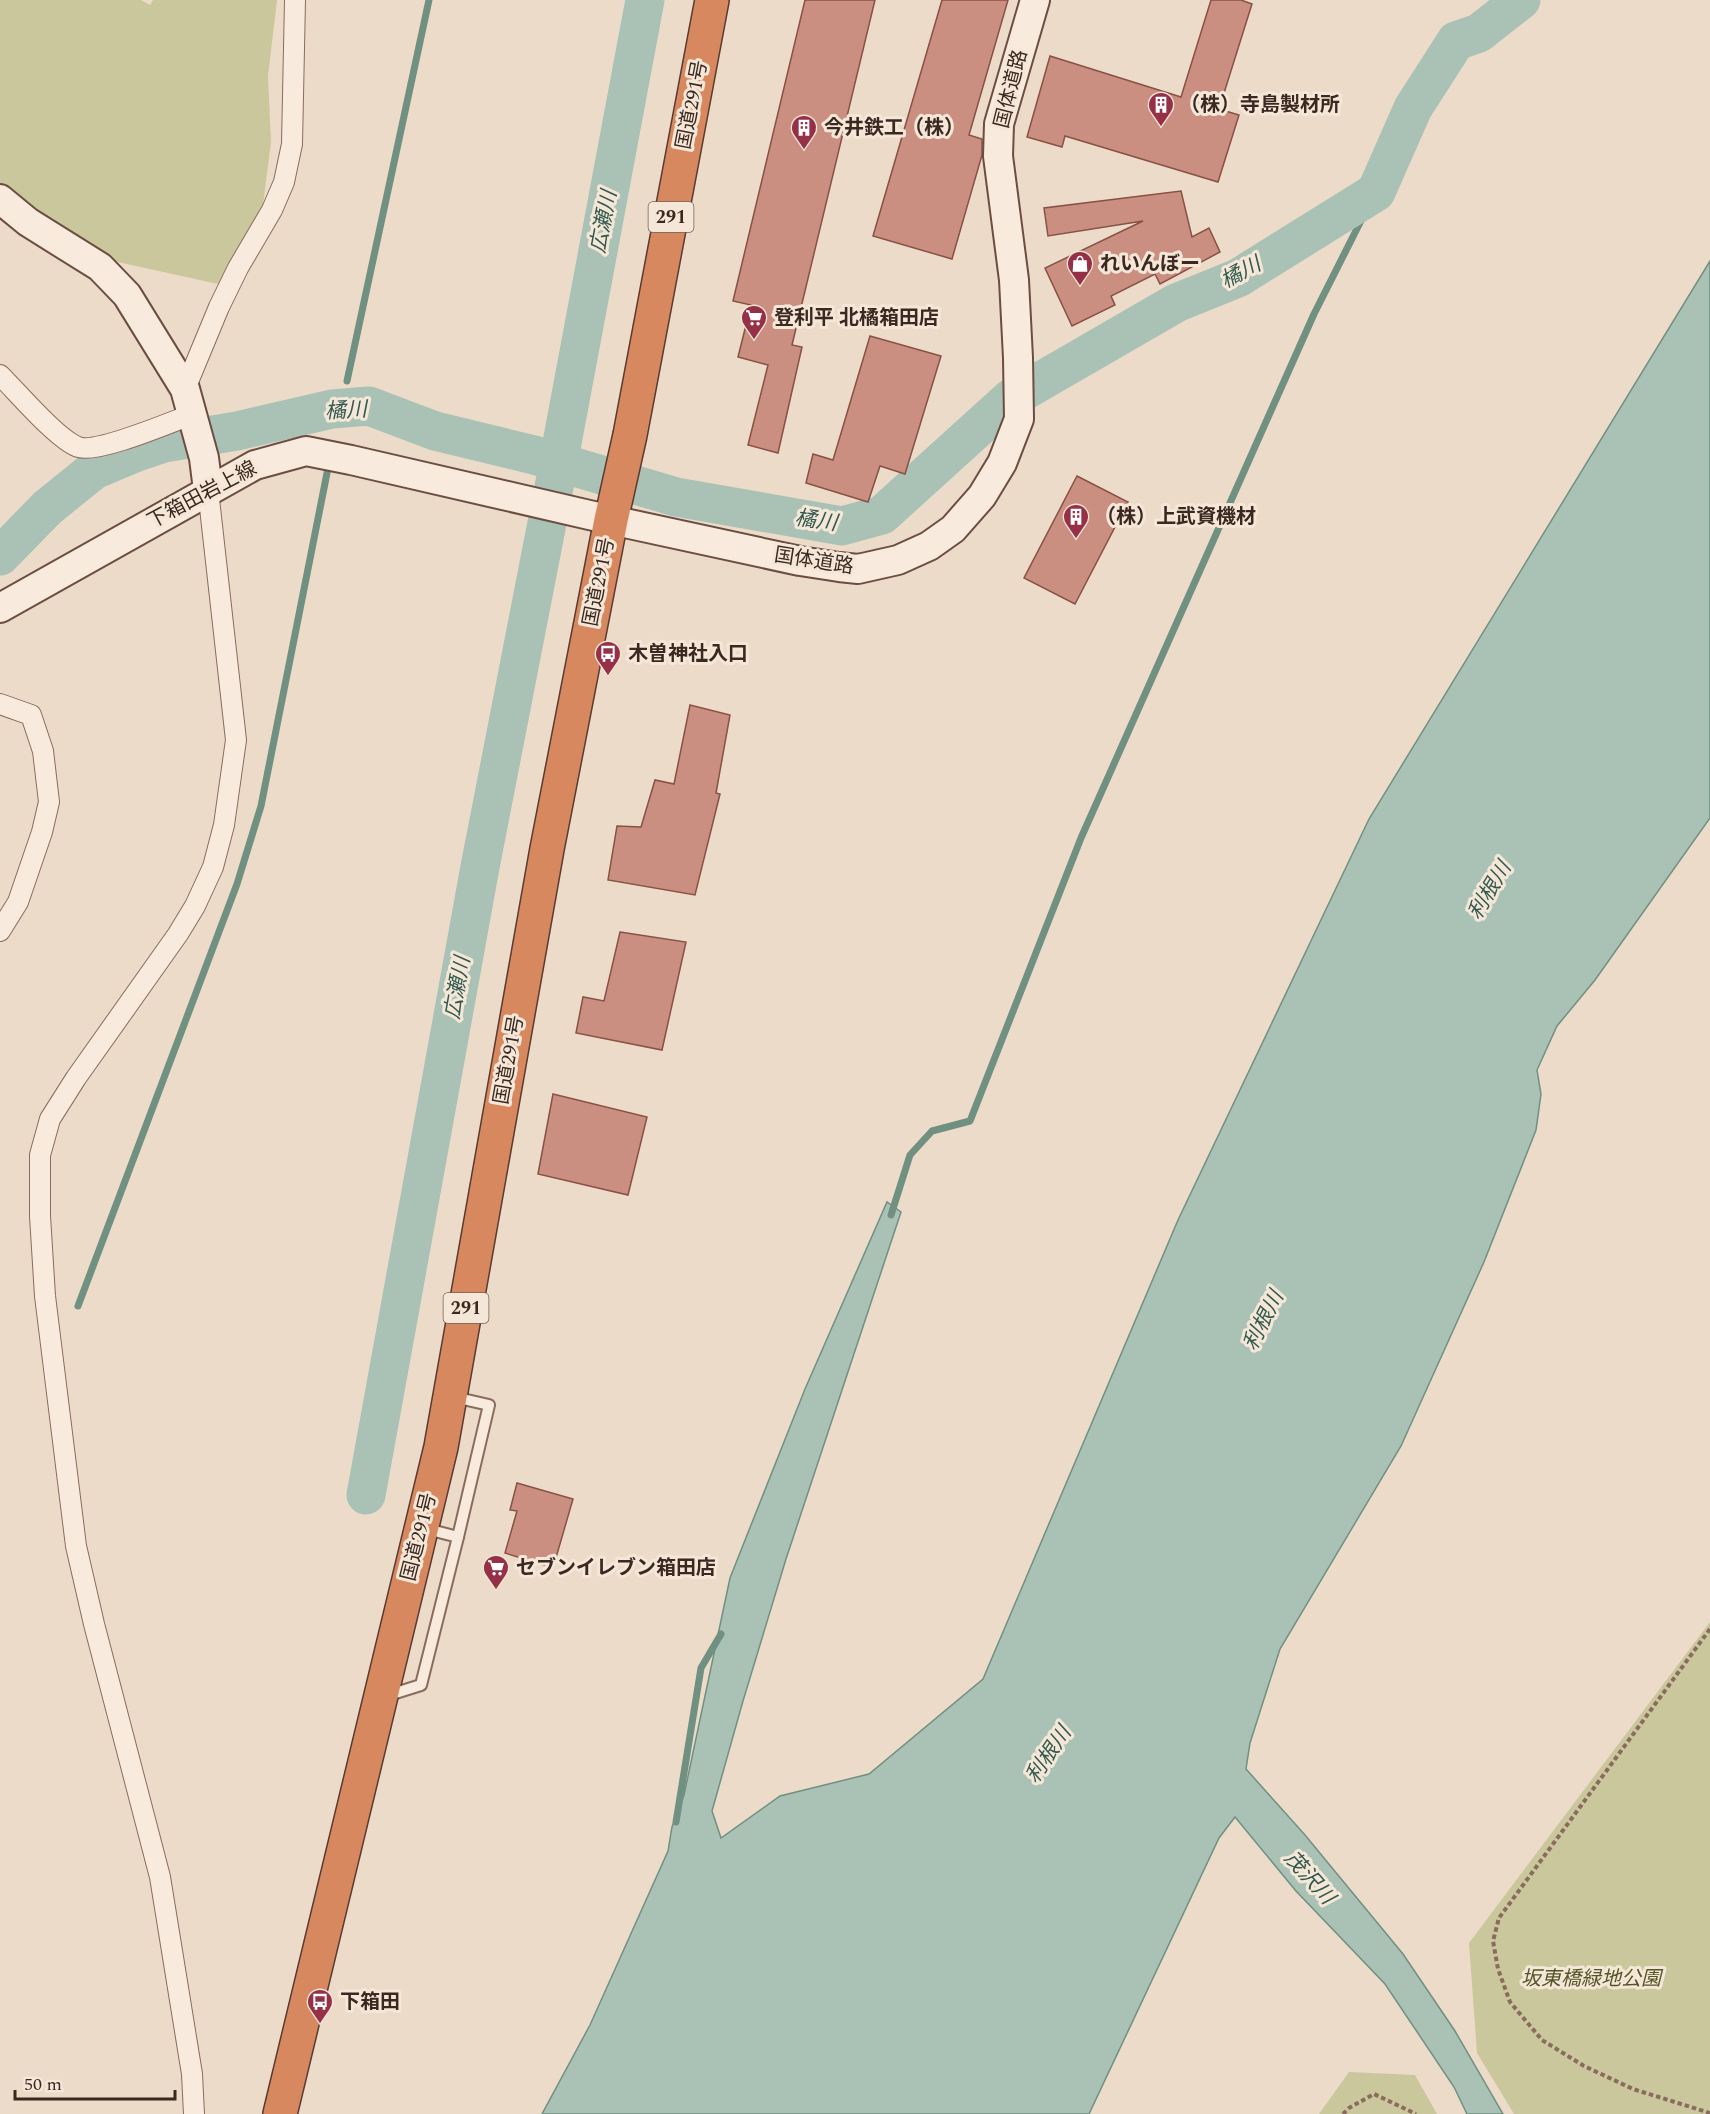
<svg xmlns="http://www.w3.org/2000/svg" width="1710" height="2114" font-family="Spectral,'Noto Sans JP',serif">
<rect width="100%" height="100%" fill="#eddbc9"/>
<g fill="#cbc79d">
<path d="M0 0H141L150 5 153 0H277L268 76 271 142 263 205 218 284 113 261 30 212 0 186Z"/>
<path d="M1710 1622V2114H1514L1477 2053 1469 1943Z"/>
<path d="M1349 2072 1415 2075 1437 2114H1319Z"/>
</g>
<path fill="#aac2b5" stroke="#709081" stroke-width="1.5" d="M1710 261V818L1595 980 1557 1026 1537 1070 1541 1094 1536 1130 1484 1262 1401 1446 1280 1649 1250 1743 1246 1769 1305 1835 1403 1954 1455 2031 1503 2114H1467L1454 2087 1385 1984 1296 1891 1235 1817 1219 1838 1089 2114H542L590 2025 668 1851 672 1827 684 1795 730 1578 805 1389 887 1202 901 1212 786 1559 743 1701 712 1811 721 1838 780 1796 869 1774 983 1679 1178 1220 1369 819Z"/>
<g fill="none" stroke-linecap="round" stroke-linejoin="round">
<g stroke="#709081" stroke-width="7">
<path d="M347 381 429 0"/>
<path d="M891 1215 910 1155 932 1131 970 1121 1081 838 1314 314 1380 183"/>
<path d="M78 1306 237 884 261 806 329 463"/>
<path d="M676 1822 701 1668 721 1634"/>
</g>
<g stroke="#aac2b5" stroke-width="39">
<path d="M562 443 645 0"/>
<path d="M0 556 47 508 94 470 137 452 164 443 237 431 332 409 369 406 435 431 534 455 676 497 842 526 882 515 1010 399 1176 303 1238 278 1376 192 1413 108 1456 41 1479 33 1521 0"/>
<path d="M366 1495 480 867 555 482"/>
</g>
</g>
<g fill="#ca8f81" stroke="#885145" stroke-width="1.5">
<path d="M805 0H875L792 345 802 347 778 453 748 445 768 365 738 357 751 305 733 301Z"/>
<path d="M942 0H1008L969 135 982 139V155L952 259 873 236Z"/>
<path d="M1211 0H1241L1252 4 1219 109 1239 115 1218 182 1065 136 1062 147 1027 137 1050 56 1181 97Z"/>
<path d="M1181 191 1192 237 1209 228 1220 252 1160 284 1155 274 1111 296 1115 305 1072 326 1045 268 1143 221 1048 236 1044 208Z"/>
<path d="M870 336 941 356 905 474 880 466 868 502 806 483 813 454 833 460Z"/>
<path d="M1077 476 1128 502 1075 604 1024 578Z"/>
<path d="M690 705 730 715 716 793 720 794 695 895 608 880 617 826 641 827 655 780 674 784Z"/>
<path d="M620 932 686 942 662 1050 576 1033 583 997 604 1001Z"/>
<path d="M553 1094 647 1117 628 1195 538 1174Z"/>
<path d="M517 1483 573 1499 553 1568 505 1553 517 1511 510 1510Z"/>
</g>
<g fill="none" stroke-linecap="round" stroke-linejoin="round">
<defs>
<g id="lane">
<path d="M454 1397 489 1405 458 1537"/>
<path d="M386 1696 421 1685 458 1537 423 1528"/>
</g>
<g id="street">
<path d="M0 375C18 393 57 439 78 447 97 454 171 422 193 414"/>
<path d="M185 389 219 307 238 268 272 210 284 182 292 144 295 0"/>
<path d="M0 704 31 715 43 751 49 802 42 832 18 902 0 931"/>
<path d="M194 2114 192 2074 160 1877 94 1624 76 1546 45 1296 40 1216V1155L50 1119 76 1078 178 934 195 906 213 867 224 825 236 740 208 490"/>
</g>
<g id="secondary">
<path d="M0 199 28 222 100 267 127 295 185 389 204 458 208 490"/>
<path d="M0 608 255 465 306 451 351 460 611 520 800 561 839 567 858 569 898 560 929 546 953 529 982 496 1002 463 1019 419 1018 358 1014 280 998 156 999 124 1035 0"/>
</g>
<path id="highway" d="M280 2114 441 1447 547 849 611 520 630 435 712 0"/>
</defs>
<use href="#lane" stroke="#896c5e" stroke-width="14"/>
<use href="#street" stroke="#896c5e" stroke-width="22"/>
<use href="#secondary" stroke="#6b4d41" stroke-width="32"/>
<use href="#highway" stroke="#583b32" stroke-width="36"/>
<g stroke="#896c5e" stroke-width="4" stroke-dasharray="4.5 3" stroke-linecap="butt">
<path d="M1710 1629 1499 1918 1493 1941 1498 1969 1510 2002 1542 2040 1584 2066 1633 2089 1710 2113"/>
<path d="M1343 2114 1349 2108 1374 2094 1416 2114"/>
</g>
<use href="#lane" stroke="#f8eadc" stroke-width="10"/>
<use href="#street" stroke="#f8eadc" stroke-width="20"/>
<use href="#secondary" stroke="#f8eadc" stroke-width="28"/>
<use href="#highway" stroke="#d8885e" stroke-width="33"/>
</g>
<defs>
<symbol id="building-pin" viewBox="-11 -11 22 30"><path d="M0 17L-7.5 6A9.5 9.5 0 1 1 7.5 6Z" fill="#963047" stroke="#f5e7d8"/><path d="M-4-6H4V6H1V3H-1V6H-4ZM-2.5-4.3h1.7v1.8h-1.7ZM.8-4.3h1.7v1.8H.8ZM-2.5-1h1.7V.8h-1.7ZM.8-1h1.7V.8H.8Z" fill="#fff"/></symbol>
<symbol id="shop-pin" viewBox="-11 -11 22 30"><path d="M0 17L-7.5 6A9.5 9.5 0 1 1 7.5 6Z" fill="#963047" stroke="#f5e7d8"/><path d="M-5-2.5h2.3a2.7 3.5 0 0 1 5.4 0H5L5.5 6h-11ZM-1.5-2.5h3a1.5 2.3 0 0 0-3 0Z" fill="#fff"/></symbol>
<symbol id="supermarket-pin" viewBox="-11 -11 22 30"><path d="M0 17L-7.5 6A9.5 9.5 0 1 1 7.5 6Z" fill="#963047" stroke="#f5e7d8"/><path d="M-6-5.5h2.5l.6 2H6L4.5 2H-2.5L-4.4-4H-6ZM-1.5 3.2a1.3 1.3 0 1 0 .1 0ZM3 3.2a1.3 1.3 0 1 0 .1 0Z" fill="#fff"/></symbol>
<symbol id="bus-pin" viewBox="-11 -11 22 30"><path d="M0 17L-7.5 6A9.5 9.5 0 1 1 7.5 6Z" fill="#963047" stroke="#f5e7d8"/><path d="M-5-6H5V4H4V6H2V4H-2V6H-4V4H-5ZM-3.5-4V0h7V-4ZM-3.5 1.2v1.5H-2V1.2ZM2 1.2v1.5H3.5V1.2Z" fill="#fff"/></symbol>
</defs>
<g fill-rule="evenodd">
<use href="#building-pin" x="1146" y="90" width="30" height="40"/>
<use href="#building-pin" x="789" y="113" width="30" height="40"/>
<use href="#shop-pin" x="1065" y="249" width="30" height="40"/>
<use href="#supermarket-pin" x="739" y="303" width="30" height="40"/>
<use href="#building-pin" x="1061" y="502" width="30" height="40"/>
<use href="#bus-pin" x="593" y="639" width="30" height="40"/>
<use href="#supermarket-pin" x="481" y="1553" width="30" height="40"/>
<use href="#bus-pin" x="305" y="1987" width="30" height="40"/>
</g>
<g text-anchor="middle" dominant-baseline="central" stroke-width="6" stroke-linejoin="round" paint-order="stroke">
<g fill="#f5e7d8" stroke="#726158" stroke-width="1.5">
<rect x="648.5" y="202" width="45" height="30" rx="4.5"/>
<rect x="443.5" y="1293" width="45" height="30" rx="4.5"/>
</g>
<g font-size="18" font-weight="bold" fill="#3a2821">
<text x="671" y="217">291</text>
<text x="466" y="1308">291</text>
</g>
<g font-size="20" fill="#3a2821" stroke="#f5e7d8">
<text transform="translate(1011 89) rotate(-76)">国体道路</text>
<text transform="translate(692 105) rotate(-79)">国道291号</text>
<text transform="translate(202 495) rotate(-28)">下箱田岩上線</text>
<text transform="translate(814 561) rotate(9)">国体道路</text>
<text transform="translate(599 582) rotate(-79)">国道291号</text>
<text transform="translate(509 1060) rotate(-80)">国道291号</text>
<text transform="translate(419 1537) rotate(-76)">国道291号</text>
</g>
<g font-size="20" font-weight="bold" fill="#3a2821" stroke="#f5e7d8" text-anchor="start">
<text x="1180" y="105">（株）寺島製材所</text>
<text x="824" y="128">今井鉄工（株）</text>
<text x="1100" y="264">れいんぼー</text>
<text x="774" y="318">登利平 北橘箱田店</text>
<text x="1096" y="517">（株）上武資機材</text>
<text x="628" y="654">木曽神社入口</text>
<text x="516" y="1568">セブンイレブン箱田店</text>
<text x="340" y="2002">下箱田</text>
</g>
<g font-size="20" font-style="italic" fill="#545628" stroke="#f5e7d8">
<text x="1591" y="1979">坂東橋緑地公園</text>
</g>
<g font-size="21" font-style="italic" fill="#31594e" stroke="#f5e7d8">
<text transform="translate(604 222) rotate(-79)">広瀬川</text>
<text transform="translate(1241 273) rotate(-28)">橘川</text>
<text transform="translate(346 411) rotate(-3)">橘川</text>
<text transform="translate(816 521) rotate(8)">橘川</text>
<text transform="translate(1490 891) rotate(-59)">利根川</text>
<text transform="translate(458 988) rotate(-80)">広瀬川</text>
<text transform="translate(1264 1321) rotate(-63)">利根川</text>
<text transform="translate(1049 1755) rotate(-56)">利根川</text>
<text transform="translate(1309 1878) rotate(48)">茂沢川</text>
</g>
</g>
<path d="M15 2090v9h160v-9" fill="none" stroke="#3a2821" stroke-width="3"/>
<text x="24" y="2090" font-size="18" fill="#3a2821" stroke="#f5e7d8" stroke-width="4.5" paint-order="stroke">50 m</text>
</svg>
